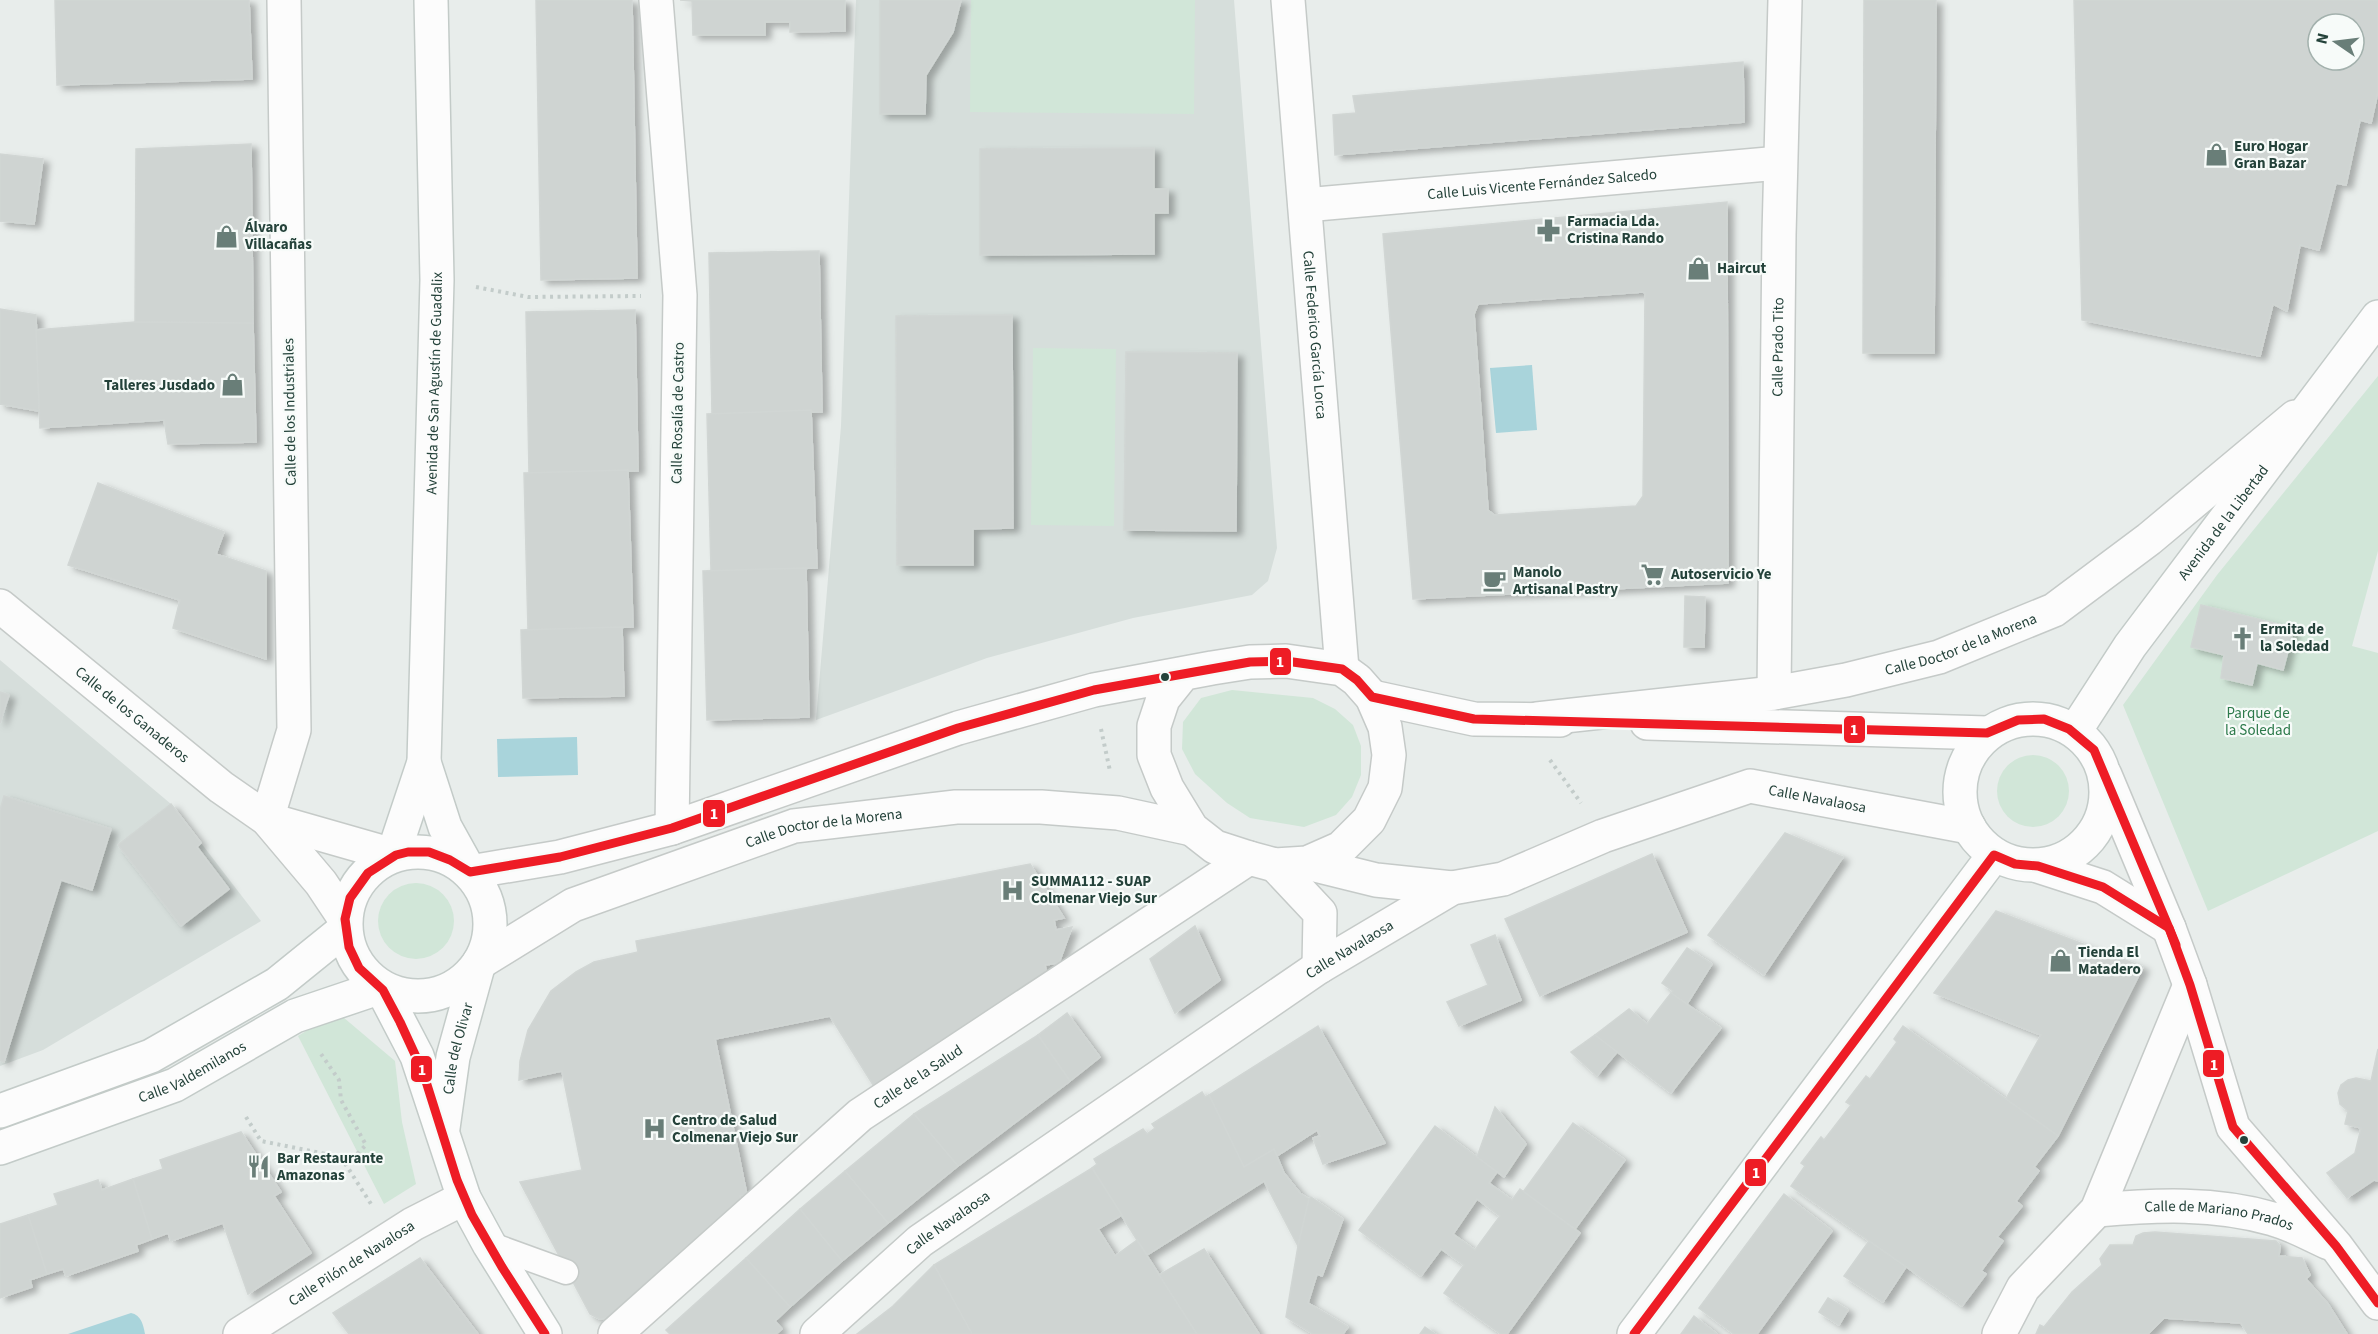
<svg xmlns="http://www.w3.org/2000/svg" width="2378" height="1334" font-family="'Source Sans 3',sans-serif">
<defs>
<filter id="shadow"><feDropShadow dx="6" dy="4" stdDeviation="3" flood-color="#0004"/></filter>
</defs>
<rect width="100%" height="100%" fill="#e8edeb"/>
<g fill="#d6dedb">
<path d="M856 0H1234L1277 548 1268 581 1252 595 1133 618 987 658 816 720 841 426Z"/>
<path d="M0 660 171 804 261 921 43 1050 0 1066Z"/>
</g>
<g fill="#d1e6d8">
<path d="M971 0H1195L1194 114 970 112Z"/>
<path d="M1033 348 1116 349 1114 526 1031 525Z"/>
<path d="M2378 376V551L2352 646 2378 653V831L2208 911 2123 705 2217 575Z"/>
<path d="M1232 690 1313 698 1335 709 1353 725 1361 746V775L1352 797 1336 815 1304 827 1250 818 1227 803 1195 774 1182 749 1183 722 1201 698Z"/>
<circle cx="2033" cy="791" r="36"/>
<circle cx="416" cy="921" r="38"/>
<path d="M337 1012 395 1061 402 1122 416 1184 384 1204 298 1036Z"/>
</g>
<g fill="#a9d4db">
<path d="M1532 365 1537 430 1496 433 1490 368Z"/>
<path d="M577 737 578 775 498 777 497 739Z"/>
<path d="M131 1313C141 1315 143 1324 145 1334H68Z"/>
</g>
<g fill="#cfd4d2" stroke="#d1d6d4" stroke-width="1.5" fill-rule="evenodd" filter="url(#shadow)">
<path d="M55 0H249L252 79 57 85Z"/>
<path d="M536 0H632L637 278 541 280Z"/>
<path d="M680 0H845V31L790 32V22H765V35H693L692 1Z"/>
<path d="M880 0H961L953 32 926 75 925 114H880Z"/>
<path d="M1864 0H1936L1934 353H1863Z"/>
<path d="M2074 0H2378V92L2371 123 2360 120 2346 185 2336 183 2319 250 2300 245 2287 311 2273 304 2260 356 2082 320ZM2318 24H2354V60H2318Z"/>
<path d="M1743 62 1744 122 1335 155 1333 115 1356 113 1353 96Z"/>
<path d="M251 144 253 323 135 322 136 149Z"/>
<path d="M1154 148V189H1168V213H1154V254L980 255V149Z"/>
<path d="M0 154 43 159 34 224 0 221Z"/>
<path d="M1727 202 1728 583 1413 599 1383 234ZM1643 292 1645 293 1643 496 1636 506 1494 515 1488 510 1474 314 1478 304Z"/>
<path d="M819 251 822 412 712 414 709 253Z"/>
<path d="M0 309 36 315 39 411 0 404Z"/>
<path d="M635 310 638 471 529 473 526 312Z"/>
<path d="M1012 315 1013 528 973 529V565H897L896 316Z"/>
<path d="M135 322 253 323 256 442 168 444 164 420 40 428 36 330Z"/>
<path d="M1126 352 1237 353 1236 531 1124 530Z"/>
<path d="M811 410 817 568 711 571 707 414Z"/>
<path d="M628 470 633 627 528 630 524 473Z"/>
<path d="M98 483 224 532 216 554 266 571V659L173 628 180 600 68 565Z"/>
<path d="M806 568 809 717 707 720 703 571Z"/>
<path d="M1685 596 1705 597 1704 647H1684Z"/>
<path d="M2201 605 2294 628 2283 670 2257 663 2252 685 2221 678 2224 655 2191 647Z"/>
<path d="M622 627 624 696 523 698 521 630Z"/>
<path d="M0 692 9 695 0 723Z"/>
<path d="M4 796 111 829 92 890 61 880 4 1062 0 1060V810Z"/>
<path d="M171 804 201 843 197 847 229 889 181 926 118 845Z"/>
<path d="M1785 833 1843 857 1764 975 1708 935Z"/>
<path d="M1652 854 1687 932 1540 996 1505 919Z"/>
<path d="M1030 864 1064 918 1054 920 1056 930 1072 927 1059 963 1045 965 1048 980 875 1088 830 1016 715 1039 747 1195 740 1196 742 1204 609 1318 600 1319 590 1314 520 1182 582 1170 562 1071 519 1080 520 1061 528 1030 551 991 576 972 594 962 638 952 636 941Z"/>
<path d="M1996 911 2143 967 2058 1136 2006 1099 2041 1035 1934 993Z"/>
<path d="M1195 926 1220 980 1175 1013 1150 959Z"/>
<path d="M1495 935 1521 1000 1459 1026 1447 1002 1488 985 1471 945Z"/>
<path d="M1687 948 1712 964 1687 1004 1671 993 1673 991 1662 983Z"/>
<path d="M1671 993 1721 1028 1671 1093 1595 1035 1629 1009 1647 1024Z"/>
<path d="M1067 1013 1100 1057 1070 1081 1038 1035Z"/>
<path d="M1318 1026 1385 1143 1323 1164 1313 1138 1320 1136 1317 1130 1277 1156 1274 1149 1244 1167 1209 1095Z"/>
<path d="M1903 1026 2058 1136 2034 1167 2039 1171 2016 1201 2022 1206 1997 1237 2003 1241 1981 1271 1986 1274 1962 1306 1791 1186 1805 1166 1801 1163 1821 1137 1824 1140 1851 1105 1846 1102 1866 1076 1870 1079 1897 1042 1894 1039Z"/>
<path d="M1038 1035 1070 1081 958 1166 914 1114Z"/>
<path d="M1595 1035 1617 1052 1597 1076 1571 1052Z"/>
<path d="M2378 1049V1181L2374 1180 2347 1198 2327 1173 2355 1153 2361 1128 2345 1124 2348 1111 2340 1104 2338 1093 2341 1085 2348 1080 2356 1078 2371 1081Z"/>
<path d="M1202 1092 1205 1097 1209 1095 1244 1167 1274 1149 1284 1173 1300 1193 1309 1199 1298 1246 1264 1181 1147 1255 1137 1240 1092 1168 1097 1164 1094 1159 1143 1129 1147 1134 1155 1128 1152 1124Z"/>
<path d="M1495 1107 1526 1144 1504 1177 1477 1157Z"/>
<path d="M914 1114 958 1166 888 1223 845 1171Z"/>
<path d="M1573 1123 1625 1160 1575 1229 1523 1192Z"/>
<path d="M1435 1126 1497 1172 1489 1183 1512 1200 1520 1189 1580 1233 1507 1334H1501L1444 1293 1464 1265 1441 1249 1421 1276 1359 1230ZM1477 1199 1500 1216 1475 1250 1453 1234Z"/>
<path d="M241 1132 281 1192 274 1196 311 1253 248 1294 223 1223 171 1241 168 1233 152 1239 133 1179 163 1169 160 1160Z"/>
<path d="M1092 1168 1122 1215 1098 1229 1115 1256 1137 1240 1197 1334H972L934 1265Z"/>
<path d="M845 1171 888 1223 842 1261 800 1209Z"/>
<path d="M133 1179 152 1239 136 1245 138 1251 66 1276 63 1269 47 1274 28 1215 58 1205 54 1194 86 1184 98 1180 102 1190Z"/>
<path d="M1784 1194 1832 1231 1757 1334H1734L1699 1308Z"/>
<path d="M1311 1197 1343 1219 1322 1276 1317 1274 1308 1303 1348 1327 1343 1334H1313L1286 1317 1298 1246 1309 1199Z"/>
<path d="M800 1209 842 1261 790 1307 746 1258Z"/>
<path d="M28 1215 47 1274 30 1280 32 1287 0 1298V1224Z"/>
<path d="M2155 1232 2276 1241 2280 1246 2279 1256 2302 1258 2310 1275 2306 1279 2328 1304 2347 1334H2248L2241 1323 2164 1318 2148 1334H2036L2040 1325 2044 1327 2072 1292 2102 1265 2100 1259 2110 1245H2133L2136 1236 2143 1233Z"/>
<path d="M1869 1241 1906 1267 1883 1302 1844 1276Z"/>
<path d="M1204 1249 1259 1334H1197L1159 1275Z"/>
<path d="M420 1258 478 1334H349L333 1313Z"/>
<path d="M746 1258 790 1307 775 1321 782 1329 776 1334H670L666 1330Z"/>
<path d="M934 1265 972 1334H857L893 1306Z"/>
<path d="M1828 1298 1848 1310 1839 1325 1819 1312Z"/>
<path d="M1694 1316 1717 1334H1681Z"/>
<path d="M1425 1327 1435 1334H1420Z"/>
</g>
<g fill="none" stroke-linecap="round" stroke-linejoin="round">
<defs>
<path id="lane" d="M489 1244 566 1272"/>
<g id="street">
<path d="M656 0 680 295 672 828"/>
<path id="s1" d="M1288 0 1342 669"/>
<path id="s2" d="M1305 205 1780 163"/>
<path id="s3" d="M0 606 221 787 267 819 321 883 345 919"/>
<path id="s4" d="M1774 693 1779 235 1785 0"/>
<path d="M1372 697 1474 719 1560 720"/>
<path id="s5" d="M1537 719 1774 693 1846 680 1939 657 2054 610 2149 539 2295 417"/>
<path d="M1647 723 1987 733"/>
<path d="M2105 775 2169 928 2190 985 2233 1127 2336 1246 2378 1303"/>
<path d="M267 819 294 730 284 0"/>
<path d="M267 819 393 855"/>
<path d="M1307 863 1376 880 1452 888"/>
<path d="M1275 865 1320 913 1319 967"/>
<path d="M2038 866 2103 887 2169 928"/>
<path d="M470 872 560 857 672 828 958 728 1094 690 1212 668 1250 662 1286 661 1342 669 1357 680 1372 697 1385 727 1389 755 1385 788 1369 820 1341 848 1307 863 1275 865 1249 858 1215 847 1192 829 1167 788 1154 755V726L1163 699 1183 674"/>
<path id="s6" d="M479 963 573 905 794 826 956 807H1041L1118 813 1192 829"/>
<path id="s7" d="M2097 1210C2155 1205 2215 1202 2273 1219 2292 1224 2311 1235 2329 1243"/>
<path id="s8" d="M240 1334 413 1224 464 1198"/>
<path id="s9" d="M615 1334 860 1115 1249 858"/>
<path id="s10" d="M817 1334 920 1241 1319 967 1452 888 1503 879 1603 836 1750 786 1969 827"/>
<path d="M1999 1334 2023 1288 2097 1210 2190 985"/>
</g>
<g id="secondary">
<circle cx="2033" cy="792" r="73"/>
<path id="s11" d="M2075 731 2130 646 2378 317"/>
<path d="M424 762 445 827 470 872"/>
<circle cx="418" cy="924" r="72"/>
<path id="s12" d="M393 855 424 762 437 280 431 0"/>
<path d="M381 987 417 1056 464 1198 489 1244 545 1334"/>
<path d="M0 1111 151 1056 277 984 345 929"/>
<path id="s13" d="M443 1128 453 1057 479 963"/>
<path id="s14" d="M0 1148 175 1085 295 1016 381 987"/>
<path d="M1634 1334 1994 855"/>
</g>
</defs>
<use href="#lane" stroke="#c5cac8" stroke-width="27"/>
<use href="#street" stroke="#c5cac8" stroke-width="36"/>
<use href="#secondary" stroke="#c3cbc8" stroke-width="36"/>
<g stroke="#c3ccca" stroke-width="4" stroke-dasharray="3 4.5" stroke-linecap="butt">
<path d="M476 287 528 297 641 296"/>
<path d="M1101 729 1110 771"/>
<path d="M1550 760 1581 803"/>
<path d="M246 1117 261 1141 341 1157H354L366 1145 341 1100 339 1080 319 1051"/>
<path d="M341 1157 371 1204"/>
</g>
<use href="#lane" stroke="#fcfcfc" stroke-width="24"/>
<use href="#street" stroke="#fcfcfc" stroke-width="33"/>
<use href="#secondary" stroke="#fcfcfc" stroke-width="33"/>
<defs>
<g id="bus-1">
<path d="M545 1334 502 1267 472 1215 457 1180 423 1072 400 1022 383 990 359 968 349 947 345 919 350 898 368 873 396 855 408 852H429L450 860 470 872 560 857 672 828 958 728 1094 690 1250 662 1286 661 1342 669 1357 680 1372 697 1474 719 1987 733 2018 720 2044 719 2069 729 2094 750 2169 928 2190 985 2233 1127 2336 1246 2378 1303"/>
<path d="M1634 1334 1994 855 2015 864 2038 866 2103 887 2169 928 2176 945"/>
</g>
</defs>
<use href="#bus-1" stroke="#f7fbf9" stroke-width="14"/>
<use href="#bus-1" stroke="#ee1c25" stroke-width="9"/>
</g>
<defs>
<symbol id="shop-bare" viewBox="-9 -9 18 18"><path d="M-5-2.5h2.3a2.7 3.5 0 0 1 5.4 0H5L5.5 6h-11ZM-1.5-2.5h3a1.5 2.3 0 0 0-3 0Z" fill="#697e78" stroke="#f7fbf9" stroke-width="2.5" paint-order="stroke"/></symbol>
<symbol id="pharmacy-bare" viewBox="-9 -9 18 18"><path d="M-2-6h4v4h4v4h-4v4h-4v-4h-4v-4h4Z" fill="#697e78" stroke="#f7fbf9" stroke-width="2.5" paint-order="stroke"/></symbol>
<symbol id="supermarket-bare" viewBox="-9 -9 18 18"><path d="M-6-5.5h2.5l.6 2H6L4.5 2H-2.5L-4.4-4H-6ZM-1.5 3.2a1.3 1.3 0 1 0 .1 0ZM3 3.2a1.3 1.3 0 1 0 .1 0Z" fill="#697e78" stroke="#f7fbf9" stroke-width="2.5" paint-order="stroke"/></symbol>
<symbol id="cafe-bare" viewBox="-9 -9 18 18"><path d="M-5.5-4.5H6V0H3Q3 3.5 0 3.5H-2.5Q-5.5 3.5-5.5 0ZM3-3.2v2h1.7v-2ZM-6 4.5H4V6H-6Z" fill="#697e78" stroke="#f7fbf9" stroke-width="2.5" paint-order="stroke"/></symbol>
<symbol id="church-bare" viewBox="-9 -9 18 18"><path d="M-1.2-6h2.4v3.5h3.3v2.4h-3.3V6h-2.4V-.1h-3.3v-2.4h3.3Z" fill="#697e78" stroke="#f7fbf9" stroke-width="2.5" paint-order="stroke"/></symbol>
<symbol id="hospital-bare" viewBox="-9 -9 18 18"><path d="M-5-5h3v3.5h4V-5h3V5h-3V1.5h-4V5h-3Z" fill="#697e78" stroke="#f7fbf9" stroke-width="2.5" paint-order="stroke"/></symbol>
<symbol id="restaurant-bare" viewBox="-9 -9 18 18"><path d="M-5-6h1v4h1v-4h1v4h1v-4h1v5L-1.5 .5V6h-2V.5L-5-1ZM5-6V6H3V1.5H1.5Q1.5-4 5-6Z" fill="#697e78" stroke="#f7fbf9" stroke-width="2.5" paint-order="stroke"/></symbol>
</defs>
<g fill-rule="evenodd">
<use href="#shop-bare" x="2200" y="138" width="33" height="33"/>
<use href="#pharmacy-bare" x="1532" y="214" width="33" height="33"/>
<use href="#shop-bare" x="210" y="220" width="33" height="33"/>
<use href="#shop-bare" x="1682" y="252" width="33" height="33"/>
<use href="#shop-bare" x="216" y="368" width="33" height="33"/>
<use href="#supermarket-bare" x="1636" y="558" width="33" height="33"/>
<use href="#cafe-bare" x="1478" y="564" width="33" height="33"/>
<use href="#church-bare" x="2226" y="622" width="33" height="33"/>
<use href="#hospital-bare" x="996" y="874" width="33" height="33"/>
<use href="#shop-bare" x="2044" y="944" width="33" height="33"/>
<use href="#hospital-bare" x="638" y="1112" width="33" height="33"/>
<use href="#restaurant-bare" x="242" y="1150" width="33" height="33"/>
</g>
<g fill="#24423a" stroke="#f7fbf9" stroke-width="2">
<circle cx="1165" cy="677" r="5"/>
<circle cx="2244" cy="1140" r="5"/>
</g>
<g text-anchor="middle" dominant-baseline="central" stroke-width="4.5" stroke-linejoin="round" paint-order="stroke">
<g font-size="15" font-weight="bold" fill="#24423a" stroke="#f7fbf9" text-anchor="start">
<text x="2234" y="146">Euro Hogar<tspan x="2234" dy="17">Gran Bazar</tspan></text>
<text x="1567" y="221">Farmacia Lda.<tspan x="1567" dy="17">Cristina Rando</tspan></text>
<text x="245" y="227">Álvaro<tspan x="245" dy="17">Villacañas</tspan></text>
<text x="1717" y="268">Haircut</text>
<text x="215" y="385" text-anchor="end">Talleres Jusdado</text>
<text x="1513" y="572">Manolo<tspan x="1513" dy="17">Artisanal Pastry</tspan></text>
<text x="1671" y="574">Autoservicio Ye</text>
<text x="2260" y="629">Ermita de<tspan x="2260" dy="17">la Soledad</tspan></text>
<text x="1031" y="881">SUMMA112 - SUAP<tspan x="1031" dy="17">Colmenar Viejo Sur</tspan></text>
<text x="2078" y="952">Tienda El<tspan x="2078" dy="17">Matadero</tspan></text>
<text x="672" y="1120">Centro de Salud<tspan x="672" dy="17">Colmenar Viejo Sur</tspan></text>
<text x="277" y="1158">Bar Restaurante<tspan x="277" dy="17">Amazonas</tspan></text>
</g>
<g font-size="15" fill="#24423a" stroke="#f7fbf9">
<text stroke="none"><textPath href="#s2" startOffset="238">Calle Luis Vicente Fernández Salcedo</textPath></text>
<text stroke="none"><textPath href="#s1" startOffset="336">Calle Federico García Lorca</textPath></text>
<text stroke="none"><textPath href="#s4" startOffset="346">Calle Prado Tito</textPath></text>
<text stroke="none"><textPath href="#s12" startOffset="477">Avenida de San Agustín de Guadalix</textPath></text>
<text transform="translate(290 412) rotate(-91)">Calle de los Industriales</text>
<text transform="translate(678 413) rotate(-89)">Calle Rosalía de Castro</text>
<text stroke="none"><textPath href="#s11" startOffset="256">Avenida de la Libertad</textPath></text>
<text stroke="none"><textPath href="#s5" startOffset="432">Calle Doctor de la Morena</textPath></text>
<text stroke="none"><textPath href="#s3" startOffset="171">Calle de los Ganaderos</textPath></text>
<text stroke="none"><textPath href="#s10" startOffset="1162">Calle Navalaosa</textPath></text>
<text stroke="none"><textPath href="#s6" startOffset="374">Calle Doctor de la Morena</textPath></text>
<text stroke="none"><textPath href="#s10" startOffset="658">Calle Navalaosa</textPath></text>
<text stroke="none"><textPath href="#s13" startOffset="81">Calle del Olivar</textPath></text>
<text stroke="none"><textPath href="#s14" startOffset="207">Calle Valdemilanos</textPath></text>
<text stroke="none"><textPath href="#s9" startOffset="398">Calle de la Salud</textPath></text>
<text stroke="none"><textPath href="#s7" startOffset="123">Calle de Mariano Prados</textPath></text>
<text stroke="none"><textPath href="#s10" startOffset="172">Calle Navalaosa</textPath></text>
<text stroke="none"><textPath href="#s8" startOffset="132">Calle Pilón de Navalosa</textPath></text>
</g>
<g font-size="15" fill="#2d7a4b" stroke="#f7fbf9">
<text x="2258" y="713">Parque de<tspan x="2258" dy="17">la Soledad</tspan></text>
</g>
</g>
<g stroke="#f7fbf9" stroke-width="2">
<rect x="1269" y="647" width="23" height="29" rx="6" fill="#ee1c25"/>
<rect x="1843" y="715" width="23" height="29" rx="6" fill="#ee1c25"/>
<rect x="702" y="799" width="24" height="29" rx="6" fill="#ee1c25"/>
<rect x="2202" y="1049" width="23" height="29" rx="6" fill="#ee1c25"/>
<rect x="410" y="1055" width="23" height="28" rx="6" fill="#ee1c25"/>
<rect x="1744" y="1158" width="23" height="29" rx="6" fill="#ee1c25"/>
</g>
<g font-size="16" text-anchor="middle" font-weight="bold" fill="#fff">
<text x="1280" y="667">1</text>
<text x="1854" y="735">1</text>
<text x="714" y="819">1</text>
<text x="2214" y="1070">1</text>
<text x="422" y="1075">1</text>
<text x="1756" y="1178">1</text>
</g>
<g transform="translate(2336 42) rotate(284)"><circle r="28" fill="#f7fbf9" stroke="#a3b1ad" stroke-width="1.5"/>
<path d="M0-4.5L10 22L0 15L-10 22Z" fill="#697e78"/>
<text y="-9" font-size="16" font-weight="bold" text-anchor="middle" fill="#24423a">N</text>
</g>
</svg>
